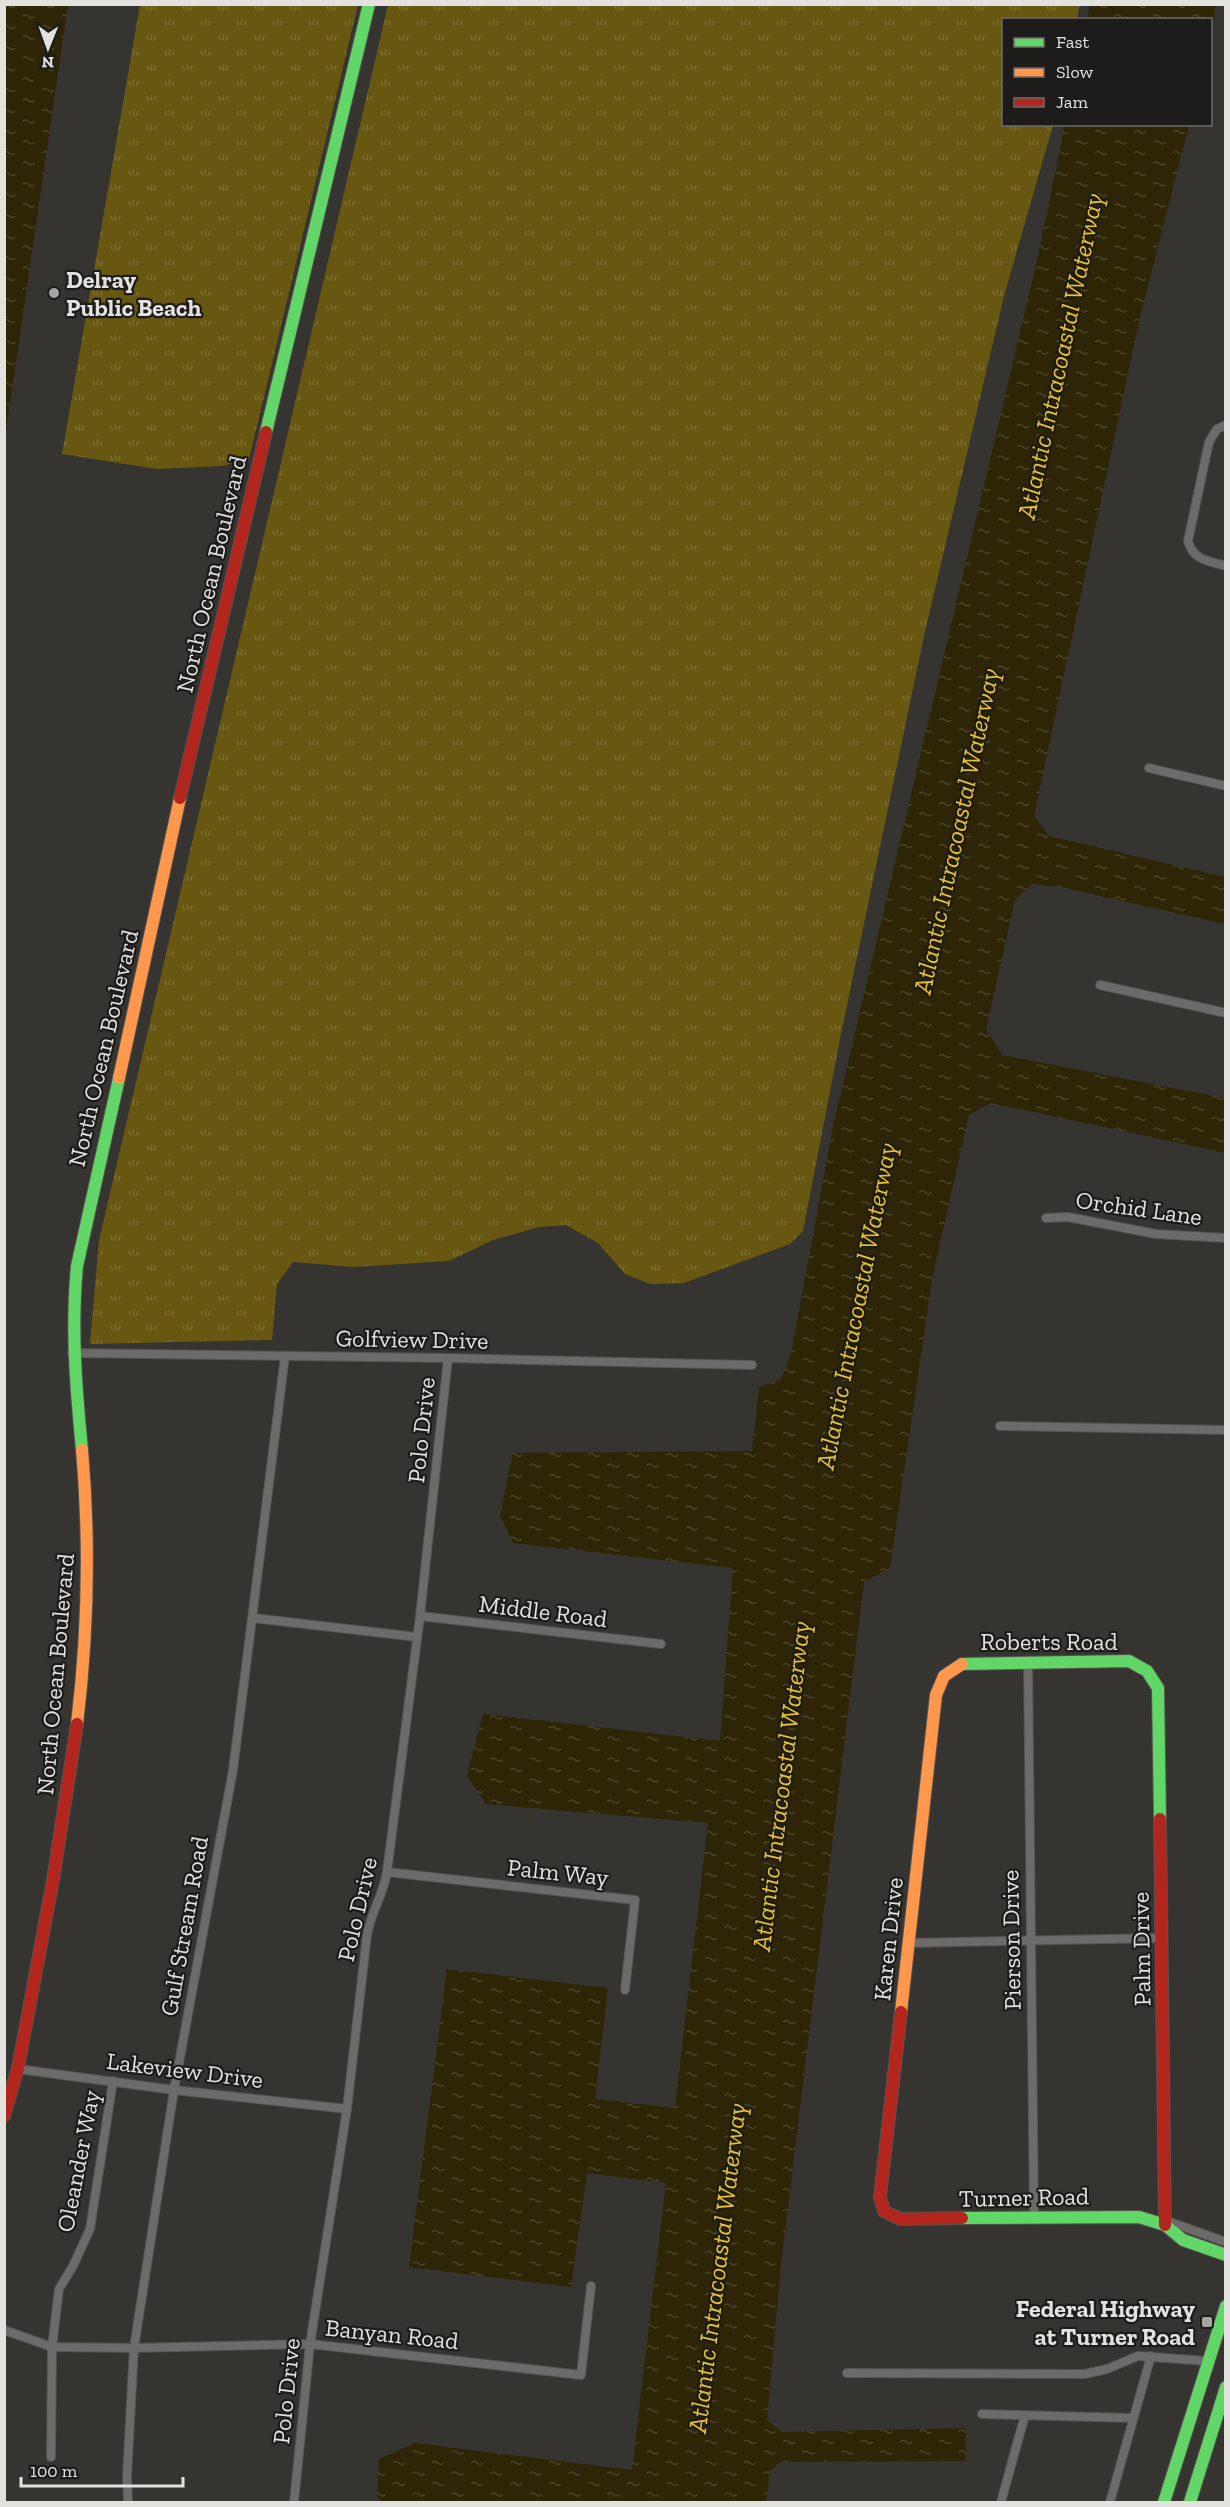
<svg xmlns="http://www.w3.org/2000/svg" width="1230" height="2507" font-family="'Zilla Slab',serif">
<defs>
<pattern id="grass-tufts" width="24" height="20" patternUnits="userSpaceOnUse" patternTransform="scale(1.5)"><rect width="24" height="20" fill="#675711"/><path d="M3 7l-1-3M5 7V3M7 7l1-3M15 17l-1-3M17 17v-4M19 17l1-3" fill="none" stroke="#7d6f33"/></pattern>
<pattern id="water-ripples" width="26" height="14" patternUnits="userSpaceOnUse" patternTransform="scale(1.5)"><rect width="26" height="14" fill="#2d2505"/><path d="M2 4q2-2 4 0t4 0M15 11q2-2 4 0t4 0" fill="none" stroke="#4b4429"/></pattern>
</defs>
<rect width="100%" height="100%" fill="#353430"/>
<g fill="url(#grass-tufts)">
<path d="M140 5H358L249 459 222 466 157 469 62 454Z"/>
<path d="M388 5H1080L1077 19 1004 20V124L1053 125 1004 296 924 636 841 1034 803 1231 790 1244 684 1283 650 1284 625 1274 598 1243 566 1225 539 1227 493 1240 449 1261 354 1267 293 1262 277 1284 272 1340 90 1344 99 1240Z"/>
</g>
<g fill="url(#water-ripples)">
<path d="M5 4 68 5 5 437 4 5Z"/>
<path d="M1090 5V4L1216 5 1211 33 1210 20 1087 19Z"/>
<path d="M1065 125H1189L1139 322 1034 816 1049 836 1225 877V924L1060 887 1032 884 1015 900 986 1029 1002 1055 1225 1098 1226 1153 991 1103 969 1115 932 1279 890 1568 864 1582 781 2264 767 2420 782 2432 966 2428 965 2461 780 2462 770 2471 766 2502H382L377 2496 379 2459 415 2443 632 2470 666 2183 587 2173 571 2287 409 2267 447 1969 608 1988 595 2099 675 2108 708 1823 486 1804 467 1776 483 1714 720 1741 733 1568 513 1543 500 1515 513 1453 752 1451 759 1387 781 1379 791 1354 834 1122 1038 256Z"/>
</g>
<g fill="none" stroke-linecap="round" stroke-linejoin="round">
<defs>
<g id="street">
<path d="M1226 425 1217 429 1209 442 1188 541C1193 560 1208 561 1226 566"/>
<path d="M1149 768 1226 786"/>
<path d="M1100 985 1226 1013"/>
<path d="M1046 1218 1068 1217 1156 1234 1226 1238"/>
<path d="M72 1353 448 1358 752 1365"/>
<path d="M1000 1426 1226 1430"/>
<path d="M420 1616 661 1644"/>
<path d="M253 1618 417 1637"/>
<path d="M1028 1661 1034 2218"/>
<path d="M387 1872 635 1900 625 1990"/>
<path d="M908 1943 1161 1938"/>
<path d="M18 2069 174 2090 347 2109"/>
<path d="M1165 2225 1170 2222 1226 2242"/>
<path d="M4 2330 52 2347 134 2348 310 2344 581 2375 591 2286"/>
<path d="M847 2373 1085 2374 1107 2369 1138 2356 1207 2361"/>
<path d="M982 2414 1133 2418"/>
<path d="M51 2457 52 2347 59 2289 73 2266 90 2229 113 2081"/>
<path d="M128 2502 127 2476 134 2348 174 2090 233 1770 285 1356"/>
<path d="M294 2502 310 2344 347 2109 367 1935C371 1912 383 1896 387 1872L420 1616 448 1358"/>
<path d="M1001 2502 1025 2415"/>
<path d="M1110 2502 1151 2356"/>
</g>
<g id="fast">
<path d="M266 432 369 4"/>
<path d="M82 1450C76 1388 71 1328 77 1266L119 1078"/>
<path d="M962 1664 1129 1661 1147 1671 1158 1688 1160 1819"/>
<path d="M962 2218 1139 2217 1165 2225 1183 2240 1226 2255"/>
<path d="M1164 2502 1226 2306"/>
<path d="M1190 2502 1226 2387"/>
</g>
<g id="slow">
<path d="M119 1078 180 798"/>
<path d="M77 1724C88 1633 90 1541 82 1450"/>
<path d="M901 2012 936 1695 944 1676 962 1664"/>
</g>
<g id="jam">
<path d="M180 798 266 432"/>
<path d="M1160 1819 1165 2225"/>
<path d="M901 2012 880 2197 884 2211 900 2219 962 2218"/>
<path d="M4 2116 18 2068 53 1880 77 1724"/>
</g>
</defs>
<use href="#street" stroke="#545350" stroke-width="10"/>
<use href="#fast" stroke="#545350" stroke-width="14"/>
<use href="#slow" stroke="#545350" stroke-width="14"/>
<use href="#jam" stroke="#545350" stroke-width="14"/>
<use href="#street" stroke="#6c6b69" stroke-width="8"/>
<use href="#fast" stroke="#63d668" stroke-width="12"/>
<use href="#slow" stroke="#ff974d" stroke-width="12"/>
<use href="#jam" stroke="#b3261e" stroke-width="12"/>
</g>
<g fill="#a6a5a1" stroke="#1d1c1a" stroke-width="2">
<circle cx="54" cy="293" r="6"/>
<rect x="1201" y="2316" width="12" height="12" rx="3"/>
</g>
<g text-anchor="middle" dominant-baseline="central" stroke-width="4.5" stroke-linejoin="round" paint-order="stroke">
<g font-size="24" font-weight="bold" fill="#e3e2de" stroke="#1d1c1a" text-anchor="start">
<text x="66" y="279">Delray<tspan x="66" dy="28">Public Beach</tspan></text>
<text x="1195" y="2308" text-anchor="end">Federal Highway<tspan x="1195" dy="28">at Turner Road</tspan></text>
</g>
<g font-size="24" fill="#e3e2de" stroke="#1d1c1a">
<text transform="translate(211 574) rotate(-77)">North Ocean Boulevard</text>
<text transform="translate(103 1048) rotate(-77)">North Ocean Boulevard</text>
<text transform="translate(1139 1208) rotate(8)">Orchid Lane</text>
<text transform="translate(412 1339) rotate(1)">Golfview Drive</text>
<text transform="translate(421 1430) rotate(-84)">Polo Drive</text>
<text transform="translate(543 1611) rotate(7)">Middle Road</text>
<text x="1049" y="1641">Roberts Road</text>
<text transform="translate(55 1674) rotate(-85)">North Ocean Boulevard</text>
<text transform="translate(558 1872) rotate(6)">Palm Way</text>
<text transform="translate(357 1909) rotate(-77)">Polo Drive</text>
<text transform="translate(184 1926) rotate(-80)">Gulf Stream Road</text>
<text transform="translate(888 1939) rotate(-84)">Karen Drive</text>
<text transform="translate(1011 1940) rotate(-91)">Pierson Drive</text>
<text transform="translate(1141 1949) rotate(-91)">Palm Drive</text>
<text transform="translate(185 2070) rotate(7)">Lakeview Drive</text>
<text transform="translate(78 2161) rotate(-79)">Oleander Way</text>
<text transform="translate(1024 2197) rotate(-1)">Turner Road</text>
<text transform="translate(392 2334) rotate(6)">Banyan Road</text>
<text transform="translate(286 2391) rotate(-84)">Polo Drive</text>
</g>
<g font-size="26" font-style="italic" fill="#e8c22c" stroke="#1d1c1a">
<text transform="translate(1060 356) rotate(-78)">Atlantic Intracoastal Waterway</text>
<text transform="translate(956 831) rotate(-78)">Atlantic Intracoastal Waterway</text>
<text transform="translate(856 1306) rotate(-79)">Atlantic Intracoastal Waterway</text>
<text transform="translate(781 1786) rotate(-83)">Atlantic Intracoastal Waterway</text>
<text transform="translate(717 2268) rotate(-83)">Atlantic Intracoastal Waterway</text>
</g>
</g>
<rect width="1230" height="2507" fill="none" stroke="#e3e2de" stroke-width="12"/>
<rect x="1002" y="18" width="210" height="108" fill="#1d1c1a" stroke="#6c6b68" stroke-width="1.5"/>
<rect x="1014" y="38" width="30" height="9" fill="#63d668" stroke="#6c6b68" stroke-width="1.5"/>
<text x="1056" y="48" font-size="18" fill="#e3e2de">Fast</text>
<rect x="1014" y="68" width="30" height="9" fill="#ff974d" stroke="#6c6b68" stroke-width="1.5"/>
<text x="1056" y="78" font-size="18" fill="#e3e2de">Slow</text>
<rect x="1014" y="98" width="30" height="9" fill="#b3261e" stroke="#6c6b68" stroke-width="1.5"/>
<text x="1056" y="108" font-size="18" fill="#e3e2de">Jam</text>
<g transform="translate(48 48) rotate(181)" stroke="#1d1c1a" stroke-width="4.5" paint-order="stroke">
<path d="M0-4.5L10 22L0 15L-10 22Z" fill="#e3e2de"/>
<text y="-9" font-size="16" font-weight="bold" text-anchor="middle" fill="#e3e2de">N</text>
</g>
<path d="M21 2477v9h162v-9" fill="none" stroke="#e3e2de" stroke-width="3"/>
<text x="30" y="2477" font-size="18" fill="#e3e2de" stroke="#1d1c1a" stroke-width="4.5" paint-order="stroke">100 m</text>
</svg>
